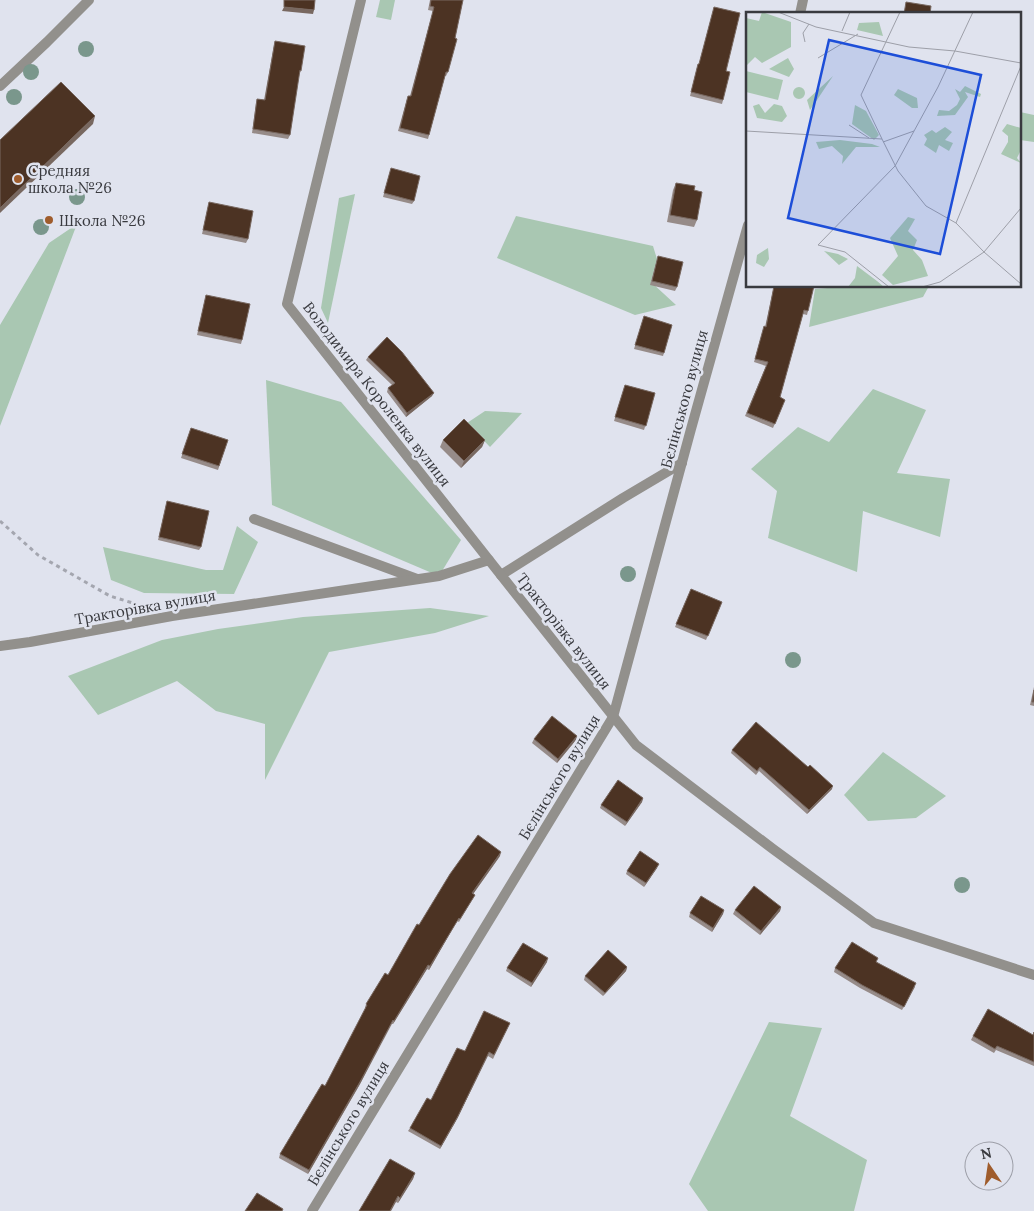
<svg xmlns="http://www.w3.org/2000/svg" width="1034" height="1211" font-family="Lora,serif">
<rect width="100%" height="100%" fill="#e0e3ee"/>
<g fill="#a9c7b2">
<path d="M380 0H395L391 20 376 17Z"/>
<path d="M1020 112 1034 115V142L1020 140Z"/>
<path d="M355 194 328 323 321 308 339 198Z"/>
<path d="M516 216 653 246 657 259 651 282 676 305 635 315 497 258Z"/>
<path d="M77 224 8 405 0 426V325L49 243Z"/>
<path d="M852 286H929L923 297 809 327 815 289Z"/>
<path d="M266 380 341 402 461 540 439 576 272 505Z"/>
<path d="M873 389 926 410 897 473 950 479 940 537 863 511 857 572 768 538 777 491 751 469 798 427 829 442Z"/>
<path d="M485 411 522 413 490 447 467 423Z"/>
<path d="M237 526 258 542 234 594 144 593 111 580 103 547 206 570H223Z"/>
<path d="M430 608 489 616 435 633 329 652 265 780V724L216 711 177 681 98 715 68 676 162 640 218 629 303 617Z"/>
<path d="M883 752 946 796 916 818 868 821 844 795Z"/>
<path d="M769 1022 822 1028 790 1116 867 1160 854 1211H708L689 1184Z"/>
</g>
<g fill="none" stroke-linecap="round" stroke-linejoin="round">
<path stroke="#a4a6af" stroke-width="3" stroke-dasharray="4 4" stroke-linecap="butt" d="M0 521 38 555 110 596 136 604"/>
<g stroke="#92908c" stroke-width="10">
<path d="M0 86 47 42 89 0"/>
<path d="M254 519 417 579"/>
<path d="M501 575 623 498 682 463"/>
</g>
<g stroke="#92908c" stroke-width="10">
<path d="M361 0 287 304 489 560"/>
<path d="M800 14 803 0"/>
<path d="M0 646 30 642 172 616 439 576 489 560 636 745 773 849 874 923 1034 975"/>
<path d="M312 1211 613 717 691 429 748 225"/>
</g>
</g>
<g fill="#7a978c">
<circle cx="86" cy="49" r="8"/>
<circle cx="31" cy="72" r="8"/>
<circle cx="14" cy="97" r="8"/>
<circle cx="77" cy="197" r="8"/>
<circle cx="41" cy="227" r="8"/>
<circle cx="628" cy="574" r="8"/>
<circle cx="793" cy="660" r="8"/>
<circle cx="962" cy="885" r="8"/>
</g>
<g fill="#968b88">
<path d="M430 0H463L448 72 446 76H445L428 139 398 131 407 99 408 96H410L433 11 428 10Z"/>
<path d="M714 7 726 71 723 100 722 104 690 96 698 64H699Z"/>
<path d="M275 41 301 71 299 74 290 135 288 139 252 133 256 103 257 99 264 100 274 45Z"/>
<path d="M390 172 414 201 412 204 383 197Z"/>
<path d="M676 183 694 190 697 220 694 227 667 222 673 190Z"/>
<path d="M209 202 248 239 246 243 202 234Z"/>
<path d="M658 256 677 287 675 291 650 285Z"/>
<path d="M774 286H814L807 315 803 314 780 397 785 400 773 428 745 416 766 366 754 362 763 330 765 327Z"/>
<path d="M206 295 242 340 241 344 197 335Z"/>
<path d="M644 316 672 325 663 356 634 349Z"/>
<path d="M368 357 432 396 406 417 387 392 388 388 392 385 366 360Z"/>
<path d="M625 385 655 393 644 430 614 421Z"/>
<path d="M191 428 228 440 218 470 181 458Z"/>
<path d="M443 440H485L482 447 461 468 440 447Z"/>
<path d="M167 501 201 547 199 550 158 540Z"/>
<path d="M691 589 722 602 706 640 675 627Z"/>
<path d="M1034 687V706L1030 705Z"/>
<path d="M534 739 576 740 557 763 532 743Z"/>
<path d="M732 750 832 789 807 814 759 771 756 775 731 753Z"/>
<path d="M643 798 642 802 625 826 600 808 601 805Z"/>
<path d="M500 856 473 894 475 895 473 898 459 922 457 921 429 970 427 969 393 1024H392L360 1084 308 1174 279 1158 280 1154 325 1086 366 1008H365L366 1004 388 975 419 925Z"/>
<path d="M657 868 644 887 626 874 627 871Z"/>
<path d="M781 907 780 911 760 935 733 914 735 910Z"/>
<path d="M724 910 723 914 712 932 689 917 690 913Z"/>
<path d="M547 962 531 987 506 971 507 968Z"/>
<path d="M877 962 915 987 902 1010 860 988 834 972 835 968Z"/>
<path d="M627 967 626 971 603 996 584 980 585 976Z"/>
<path d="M510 1023 493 1059 488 1056 457 1119 440 1149 408 1131 410 1128 431 1100 465 1051Z"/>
<path d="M1034 1032V1066L996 1050 994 1053 971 1040 973 1036 1033 1035Z"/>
<path d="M415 1173 413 1179 398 1203 396 1202 359 1211Z"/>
</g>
<g fill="#786860">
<path d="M284 7 314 10 313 14 282 11Z"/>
<path d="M95 116 93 124 0 213V208Z"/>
<path d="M434 393 432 396 406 417 407 413Z"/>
<path d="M485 440 482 447 461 468 464 461Z"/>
<path d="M577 736 576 740 557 763 558 759Z"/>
<path d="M833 786 832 789 807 814 809 810Z"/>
<path d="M643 798 642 802 625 826 627 822Z"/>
<path d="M501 852 500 856 471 897 472 893Z"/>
<path d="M659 864 657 868 644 887 646 883Z"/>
<path d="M781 907 780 911 760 935 761 931Z"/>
<path d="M724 910 723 914 712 932 713 928Z"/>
<path d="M459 918 457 921 429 970 430 966Z"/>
<path d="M548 958 547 962 531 987 532 983Z"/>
<path d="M428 965 427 969 393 1024 394 1021Z"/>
<path d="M627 967 626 971 603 996 605 993Z"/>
<path d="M393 1020 360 1084 308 1174 309 1170Z"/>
<path d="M489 1052 457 1119 440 1149 441 1146Z"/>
<path d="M415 1173 413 1179 398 1203 400 1198Z"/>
<path d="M398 1196 396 1202 391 1211H390Z"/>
</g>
<g fill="#4c3323" stroke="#786860">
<path d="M284 0H315L314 10 284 7Z"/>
<path d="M431 0H463L455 38 457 39 448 72H446L429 135 400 128 408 96H411L434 7 430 6Z"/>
<path d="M906 2 931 6 930 14H904Z"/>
<path d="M714 7 740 13 726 71 730 72 723 100 691 92 698 64H699Z"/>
<path d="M275 41 305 46 301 71 300 70 290 135 253 129 257 99 265 100Z"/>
<path d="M61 82 95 116 0 208V140Z"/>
<path d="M391 168 420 176 414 201 384 193Z"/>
<path d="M676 183 695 186 694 190 702 192 697 220 670 215Z"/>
<path d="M209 202 253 211 248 239 203 230Z"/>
<path d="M658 256 683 262 677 287 652 281Z"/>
<path d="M774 286H814L808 311 804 310 780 397 785 400 775 424 747 413 768 362 755 359 764 326 766 327Z"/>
<path d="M206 295 250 304 242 340 198 331Z"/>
<path d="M644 316 672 325 664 353 635 345Z"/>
<path d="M387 337 402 352 434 393 407 413 388 388 395 383 368 357Z"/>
<path d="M625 385 655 393 646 426 615 417Z"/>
<path d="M464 419 485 440 464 461 443 440Z"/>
<path d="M191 428 228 440 219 466 182 454Z"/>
<path d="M167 501 209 511 201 547 159 537Z"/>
<path d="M691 589 722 602 708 636 676 624Z"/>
<path d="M1034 690V702H1032Z"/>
<path d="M552 716 577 736 558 759 534 739Z"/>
<path d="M756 722 808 767 810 765 833 786 809 810 760 767 757 771 732 750Z"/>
<path d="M618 780 643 798 627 822 601 805Z"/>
<path d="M478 835 501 852 472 893 475 895 460 919 459 918 430 966 428 965 394 1021 393 1020 361 1080 309 1170 280 1154 322 1084 325 1086 367 1005 366 1004 385 973 388 975 417 924 419 925 450 874Z"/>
<path d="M640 851 659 864 646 883 627 871Z"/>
<path d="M754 886 781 907 761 931 735 910Z"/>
<path d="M701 896 724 910 713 928 690 913Z"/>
<path d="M852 942 878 958 876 962 916 983 904 1007 862 985 835 968Z"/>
<path d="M523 943 548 958 532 983 507 968Z"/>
<path d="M608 950 627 967 605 993 585 976Z"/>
<path d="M988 1009 1033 1035 1034 1032V1062L997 1046 995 1049 973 1036Z"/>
<path d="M484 1011 510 1023 494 1055 489 1052 458 1116 441 1146 410 1128 427 1098 431 1100 457 1048 465 1051Z"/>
<path d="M390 1159 415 1173 400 1198 398 1196 390 1211H359Z"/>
<path d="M257 1193 283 1209 282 1211H245Z"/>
</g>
<g fill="#9f5c2c" stroke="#e0e3ee" stroke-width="2">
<circle cx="18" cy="179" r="5"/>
<circle cx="49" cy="220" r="5"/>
</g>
<g text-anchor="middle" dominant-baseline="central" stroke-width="5" stroke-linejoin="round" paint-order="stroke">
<g font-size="15" fill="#393a3f" stroke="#e0e3ee" text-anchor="start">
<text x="28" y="170">Средняя<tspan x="28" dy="17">школа №26</tspan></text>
<text x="59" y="220">Школа №26</text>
</g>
<g font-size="15" fill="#393a3f" stroke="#e0e3ee">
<text transform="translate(377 394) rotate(52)">Володимира Короленка вулиця</text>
<text transform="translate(684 399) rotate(-75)">Бєлінського вулиця</text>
<text transform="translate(145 607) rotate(-10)">Тракторівка вулиця</text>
<text transform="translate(564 631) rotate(52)">Тракторівка вулиця</text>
<text transform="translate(559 777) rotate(-59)">Бєлінського вулиця</text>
<text transform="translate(348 1123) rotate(-59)">Бєлінського вулиця</text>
</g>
</g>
<g transform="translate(746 12)">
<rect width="275" height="275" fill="#e0e3ee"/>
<path d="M16 0 45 10V35L16 51 9 45 0 54V6L13 9ZM133 10 137 24 111 18 113 11ZM42 46 48 57 43 65 23 57ZM0 59 37 68 32 88 0 80ZM87 64 71 88 64 98 61 88ZM219 74 235 82 234 85 219 80 222 85 209 103 191 104 193 98 203 99 211 93 214 87 209 77 214 80ZM47 81a6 6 0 1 1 12 0a6 6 0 1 1-12 0ZM152 77 171 86 172 96H166L148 83ZM13 92 19 101 28 92 36 94 41 104 36 110 11 106 7 94ZM109 93 120 99 133 123 128 128 106 112ZM261 112 275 116V138L271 146 275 151 255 142 262 130V124L256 119ZM199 115 206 120 199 128 207 131 203 139 193 133 190 141 178 133 181 127 178 123 186 118 190 121ZM94 128 126 132 134 135H110L96 152 97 144 86 134 73 137 70 130ZM162 205 169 207 162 219 171 228 167 238 176 248 182 264 147 273 136 263 152 244 144 226ZM22 236 23 247 18 255 10 251 11 243ZM78 239 92 242 102 247 93 253ZM111 254 131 269 138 275H102L109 266Z" fill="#a9c7b2"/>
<path fill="none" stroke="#9d9fa8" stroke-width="1" d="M32 0 70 15 163 35 209 39 275 51M96 19 104 0M59 30 57 21 63 12M72 46 112 22M103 113 123 126M0 119 136 127 152 159 180 194 210 211 238 240 275 196M136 127 115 83 154 0M137 130 168 119M210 211 275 54M143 275 99 240 72 233 149 154 192 75 227 0M176 275 194 270 238 240 275 272"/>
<path fill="#1d4ed8" fill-opacity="0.15" stroke="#1d4ed8" stroke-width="2.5" d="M83 28 235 63 194 242 42 206Z"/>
<rect width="275" height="275" fill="none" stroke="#393a3f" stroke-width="2.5"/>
</g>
<g transform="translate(989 1166) rotate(347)"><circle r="24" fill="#e0e3ee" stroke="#9d9fa8"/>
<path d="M0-4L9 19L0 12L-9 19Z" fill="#9f5c2c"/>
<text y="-8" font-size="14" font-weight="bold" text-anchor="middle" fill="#393a3f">N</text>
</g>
</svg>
